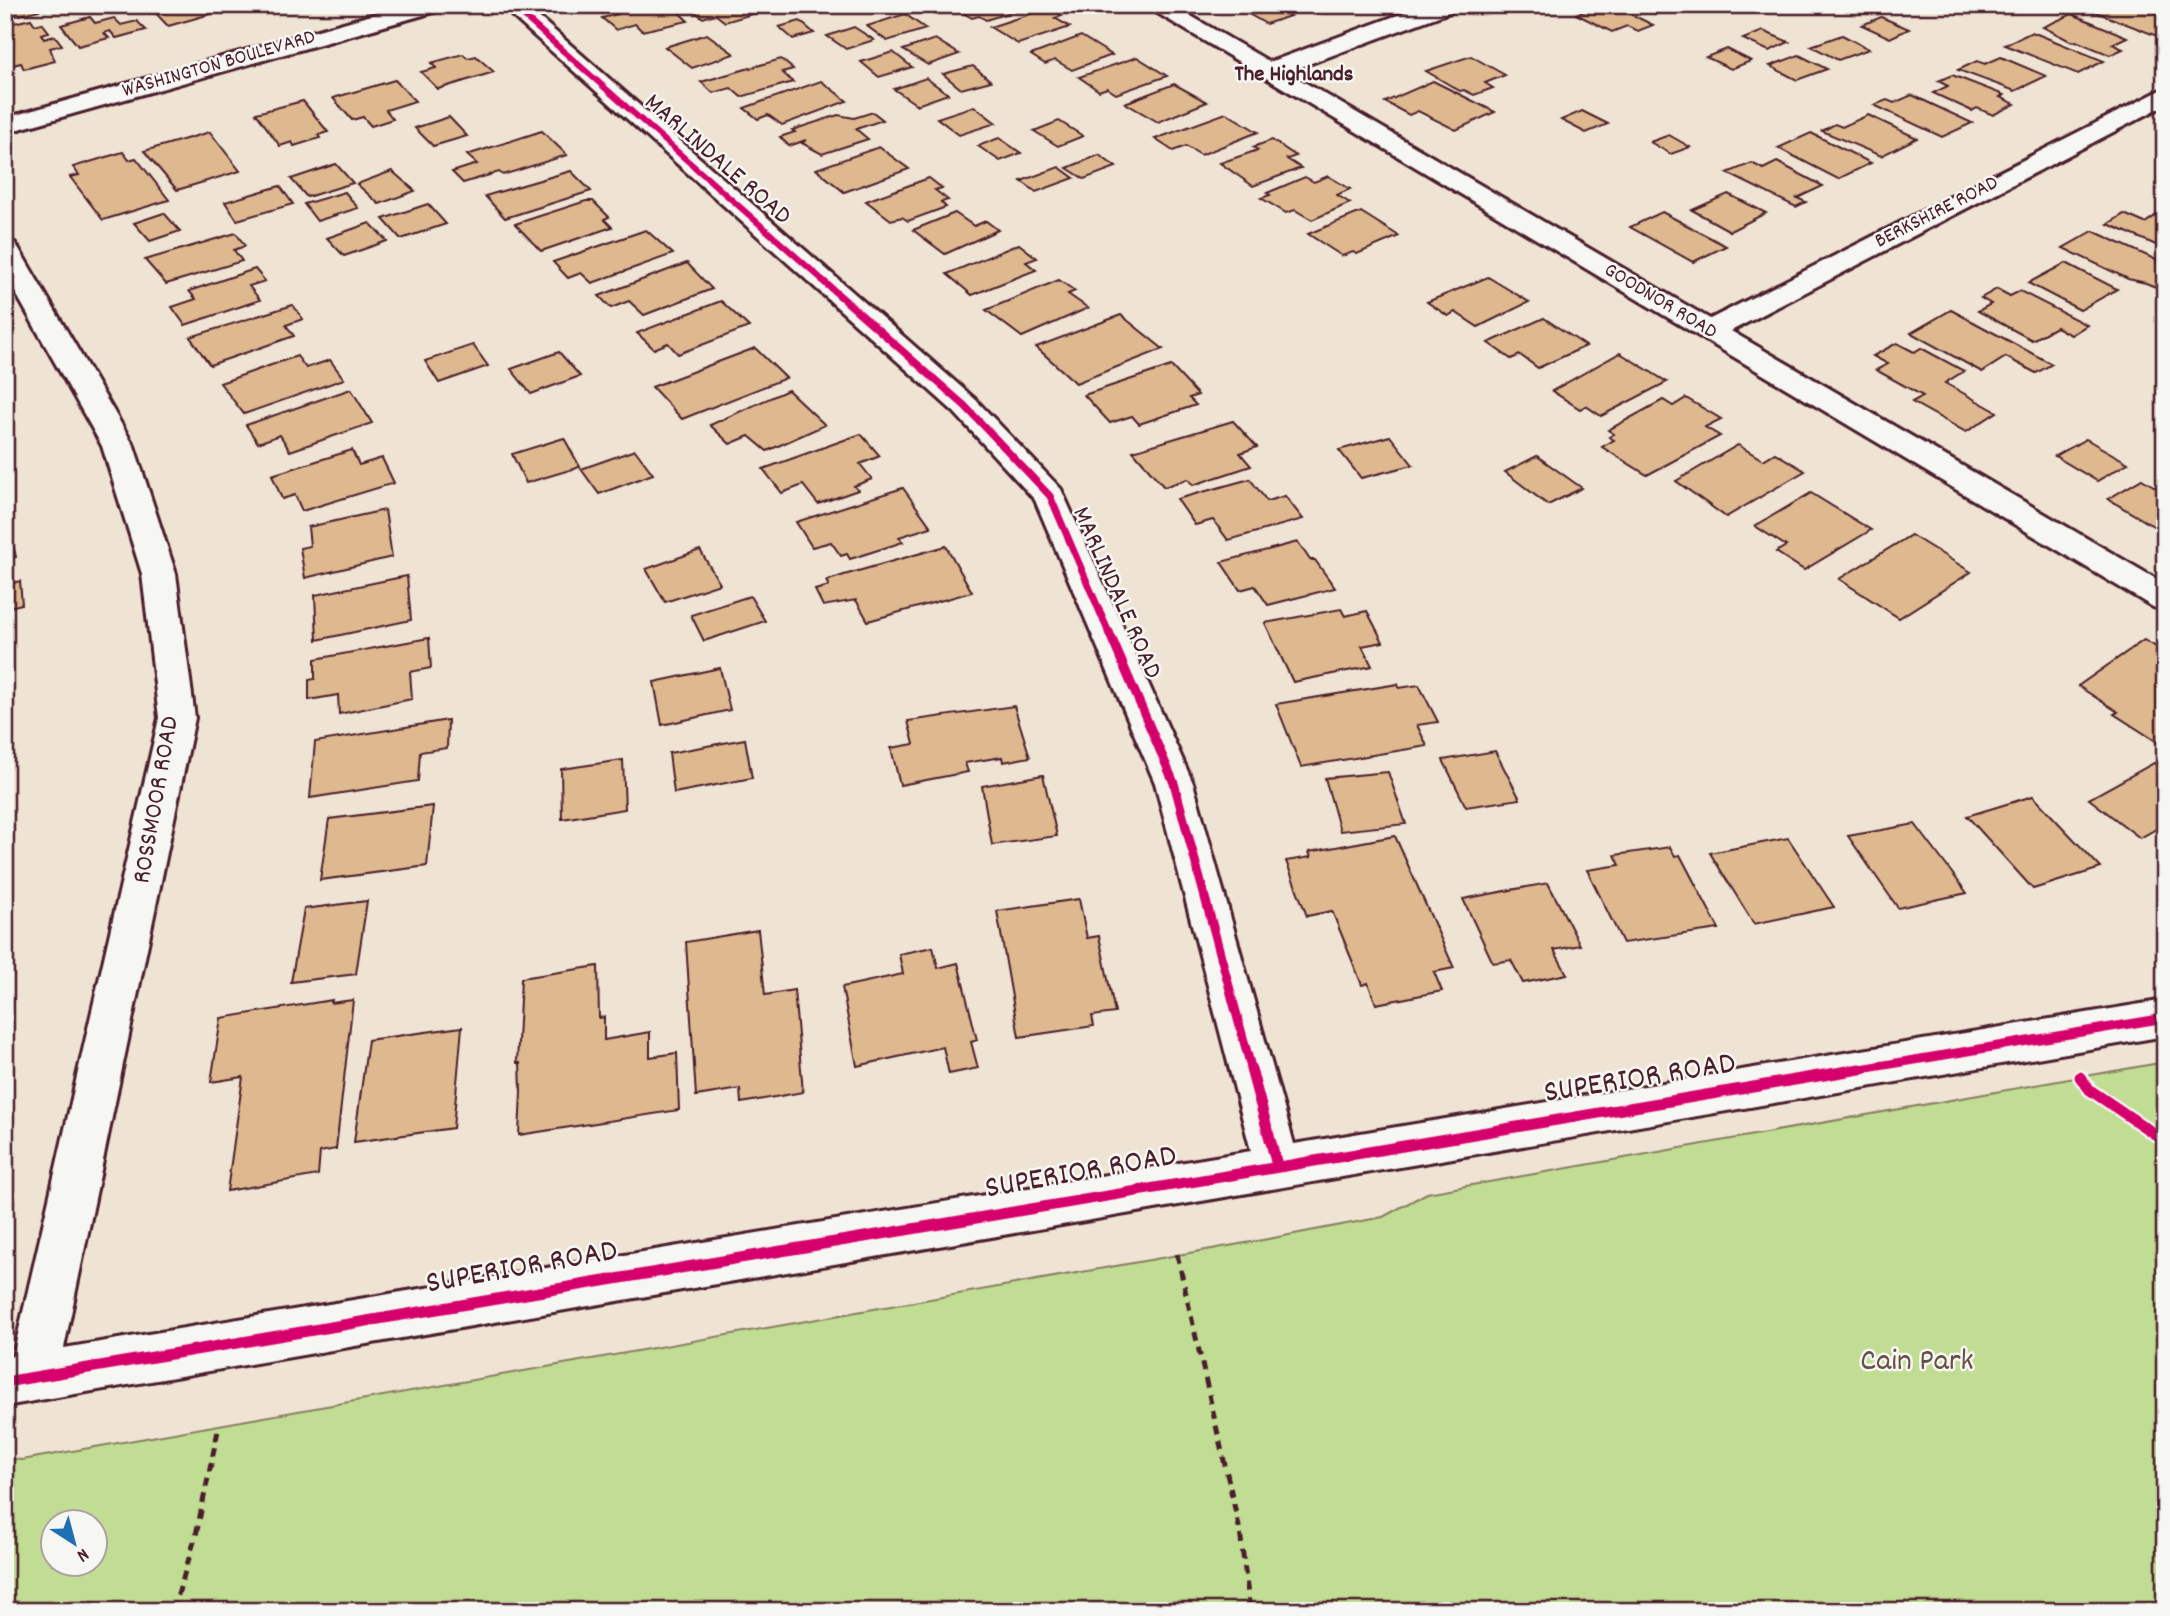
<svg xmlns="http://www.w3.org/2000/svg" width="2170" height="1616" font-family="Dekko,sans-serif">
<rect width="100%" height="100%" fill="#efe4d4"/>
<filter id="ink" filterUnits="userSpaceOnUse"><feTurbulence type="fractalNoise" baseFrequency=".0143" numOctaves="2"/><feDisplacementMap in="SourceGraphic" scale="14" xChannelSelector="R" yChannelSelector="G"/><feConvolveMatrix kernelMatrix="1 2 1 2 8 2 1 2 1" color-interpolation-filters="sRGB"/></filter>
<g filter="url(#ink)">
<path fill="#c1dc93" stroke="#867e5f" stroke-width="2" fill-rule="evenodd" d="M2165 1062V1611H5V1458L22 1460 1268 1239 1383 1217 1427 1193ZM52 1522H94V1564H52Z"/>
<g fill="#deb98f" stroke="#4a1f2b" stroke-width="2">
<path d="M5 5H35L39 10 5 19Z"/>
<path d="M221 5 225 10 168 26 149 6Z"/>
<path d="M624 5H671L688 21 642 31 635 24 616 30 602 18 618 14 612 9Z"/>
<path d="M687 5H761L750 9 756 13 725 22 715 14 703 18Z"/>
<path d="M973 5H1034L986 20 979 16 972 18 958 10Z"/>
<path d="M1233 5H1297V6L1281 11 1290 16 1266 24Z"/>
<path d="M1612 5 1653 25 1638 31 1627 26 1612 32 1576 14 1599 5Z"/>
<path d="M1637 5H1678L1656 14Z"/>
<path d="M2136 5 2165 17V33L2157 36 2080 6Z"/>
<path d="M1049 8 1062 16 1055 18 1070 27 1018 44 990 27Z"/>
<path d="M905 14 926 29 887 41 867 26Z"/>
<path d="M2072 14 2127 37 2112 44 2123 49 2110 55 2076 41 2072 42 2043 27Z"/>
<path d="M90 17 95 23 114 18 121 25 137 21 146 30 116 38 110 31 104 33 109 38 78 46 61 25Z"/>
<path d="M1881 17 1909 29 1890 38 1862 25Z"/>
<path d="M31 19 35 25 42 23 49 32 41 34 44 39 55 36 62 45 50 48 55 61 24 69 21 63 5 67V25Z"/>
<path d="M800 21 814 33 793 39 779 27Z"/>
<path d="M854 27 874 40 846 49 827 36Z"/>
<path d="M1763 31 1789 42 1769 51 1743 39Z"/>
<path d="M2032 32 2104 61 2078 74 2005 45Z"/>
<path d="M707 34 734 54 692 68 665 47Z"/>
<path d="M1842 35 1869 49 1838 60 1811 46Z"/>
<path d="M1081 36 1112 55 1072 70 1055 60 1045 64 1031 55Z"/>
<path d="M935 39 959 54 928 65 903 50Z"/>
<path d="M1727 49 1751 61 1731 69 1706 57Z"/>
<path d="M893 52 912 67 879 77 861 62Z"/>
<path d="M463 54 468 58 476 56 494 72 438 89 421 72 436 68 431 63Z"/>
<path d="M1799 55 1827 69 1797 80 1770 66Z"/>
<path d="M1471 56 1505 75 1485 83 1493 88 1474 95 1464 90 1460 91 1426 71Z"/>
<path d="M1137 57 1167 76 1116 94 1107 88 1099 91 1079 77Z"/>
<path d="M2001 57 2046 76 2015 91 1958 70 1977 61 1985 64Z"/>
<path d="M781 59 793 69 782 72 793 82 741 97 731 88 713 93 701 82Z"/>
<path d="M973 66 991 81 961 89 943 74Z"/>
<path d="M1952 75 2004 95 2000 97 2015 104 1993 115 1977 108 1972 111 1933 93 1948 86 1938 81Z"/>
<path d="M926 78 948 94 917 105 894 89Z"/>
<path d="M395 80 415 101 386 110 393 119 371 126 363 117 352 120 333 98Z"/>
<path d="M821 81 847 101 782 125 768 115 758 119 744 108Z"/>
<path d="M1433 81 1495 112 1456 130 1418 111 1409 115 1385 102Z"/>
<path d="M1174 84 1207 102 1158 122 1125 103Z"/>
<path d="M1912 95 1972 123 1942 137 1874 105 1887 100 1894 103Z"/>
<path d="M303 101 328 132 318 135 320 138 294 146 292 142 280 146 256 113Z"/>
<path d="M974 106 996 123 959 135 937 118Z"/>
<path d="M1582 111 1608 124 1586 133 1561 120Z"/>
<path d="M873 112 883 120 856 129 868 139 822 154 802 143 806 140 789 146 780 137 795 132 792 130 838 115 854 118Z"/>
<path d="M1226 113 1258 132 1201 155 1186 146 1173 151 1155 139Z"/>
<path d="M1868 115 1917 138 1881 156 1822 131 1835 124 1842 127Z"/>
<path d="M449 117 467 136 433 146 415 128Z"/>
<path d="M1059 121 1083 136 1058 146 1034 131Z"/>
<path d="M542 131 567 155 503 175 499 172 463 183 452 172 477 164 467 155Z"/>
<path d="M210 132 240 171 177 190 144 151Z"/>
<path d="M1811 133 1871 163 1838 179 1778 148Z"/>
<path d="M1669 135 1690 147 1671 154 1650 142Z"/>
<path d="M999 138 1021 153 1000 161 978 146Z"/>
<path d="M1272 140 1296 156 1287 159 1301 168 1253 186 1220 163 1258 150 1253 147Z"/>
<path d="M879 147 909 169 844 192 816 169Z"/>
<path d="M123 152 129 160 136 158 169 200 103 220 70 177 79 175 73 167Z"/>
<path d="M1099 155 1116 167 1084 179 1067 168Z"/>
<path d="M1777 162 1823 186 1797 198 1806 202 1796 207 1727 173 1752 163 1763 169Z"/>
<path d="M336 164 353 183 307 197 291 179Z"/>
<path d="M1059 167 1074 178 1036 192 1021 181Z"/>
<path d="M392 171 415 191 379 204 357 184Z"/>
<path d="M571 171 591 191 505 218 485 196Z"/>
<path d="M1328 176 1350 189 1337 195 1350 203 1312 220 1295 210 1286 213 1261 198 1270 195 1267 193 1305 177 1314 182Z"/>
<path d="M929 178 942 188 935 190 948 200 941 202 946 207 908 221 902 217 891 220 866 201Z"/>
<path d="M280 186 293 204 237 220 225 202Z"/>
<path d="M345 192 358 208 317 221 304 204Z"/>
<path d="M1728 194 1766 213 1730 231 1692 210Z"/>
<path d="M586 201H593L609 217 604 219 612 227 541 251 515 224Z"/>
<path d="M428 204 446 224 401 239 383 219Z"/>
<path d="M1361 212 1399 236 1357 254 1353 252 1342 256 1308 234Z"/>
<path d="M1662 212 1726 246 1693 262 1630 227Z"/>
<path d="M164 213 180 231 150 241 134 223Z"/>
<path d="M955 213 974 226 986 221 998 230 945 254 913 230Z"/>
<path d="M2124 214 2145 223 2158 214 2165 217V249L2108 224Z"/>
<path d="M370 223 387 241 344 256 327 238Z"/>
<path d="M646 230 673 254 592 283 581 273 568 278 553 262Z"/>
<path d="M2093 231 2165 264V291L2146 283 2128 279 2063 248Z"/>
<path d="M236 233 245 246 234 250 242 261 166 284 145 260Z"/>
<path d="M1019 244 1037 258 1026 262 1036 270 972 295 947 274Z"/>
<path d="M687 263 712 289 644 315 629 301 611 308 599 296Z"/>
<path d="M2066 263 2117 289 2080 310 2028 283Z"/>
<path d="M255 269 265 281 249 286 260 300 185 325 172 307 196 299 189 291Z"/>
<path d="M1488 277 1529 302 1478 327 1455 312 1448 316 1427 302Z"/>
<path d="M1059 280 1075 291 1068 294 1088 308 1022 337 986 310Z"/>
<path d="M1997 289 2010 296 2020 291 2087 325 2071 335 2056 327 2032 340 1978 311 1991 304 1981 298Z"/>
<path d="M721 301 749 327 678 354 668 343 654 349 637 333Z"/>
<path d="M293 305 303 319 286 325 294 336 210 365 190 337Z"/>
<path d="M1951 310 2022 348 2052 364 2036 373 2006 357 1982 372 1911 333Z"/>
<path d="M1121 315 1163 349 1076 383 1036 347Z"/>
<path d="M1544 318 1586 346 1538 368 1520 355 1511 359 1488 343Z"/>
<path d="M1897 343 1914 352 1921 348 1964 371 1945 383 1997 412 1966 432 1912 402 1923 396 1876 370 1888 364 1873 356Z"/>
<path d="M473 345 488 366 439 383 425 361Z"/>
<path d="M755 348 786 378 682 419 652 387Z"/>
<path d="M559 352 580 376 531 394 511 369Z"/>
<path d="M1620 353 1667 382 1601 416 1586 406 1580 409 1552 391Z"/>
<path d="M297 356 306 368 330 360 344 379 244 414 220 383Z"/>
<path d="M1171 366 1198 395 1189 398 1196 405 1139 424 1132 416 1110 423 1084 395Z"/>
<path d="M351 389 372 423 290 451 280 435 258 443 246 425Z"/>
<path d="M788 390 825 425 767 451 749 436 730 444 710 425Z"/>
<path d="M1686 398 1721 419 1705 427 1720 436 1647 475 1602 447 1614 440 1609 437 1614 434 1608 430 1663 400 1673 406Z"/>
<path d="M1233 421 1257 447 1240 453 1251 466 1193 485 1188 479 1164 487 1133 451Z"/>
<path d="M861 434 880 456 860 464 872 479 854 486 858 490 818 504 803 485 782 493 763 469Z"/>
<path d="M1390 436 1413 465 1361 478 1339 450Z"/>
<path d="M564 438 580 467 526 483 512 454Z"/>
<path d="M2086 439 2128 463 2097 481 2055 456Z"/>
<path d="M1738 445 1763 460 1775 453 1805 471 1726 517 1676 481Z"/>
<path d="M352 450 359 465 382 458 394 483 302 511 295 495 282 499 272 475Z"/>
<path d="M635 450 653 474 599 494 581 469Z"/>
<path d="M1537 456 1582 488 1548 505 1505 472Z"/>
<path d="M1250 479 1267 501 1285 496 1303 519 1228 540 1213 520 1195 525 1177 499Z"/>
<path d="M2142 479 2165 493V533L2108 499Z"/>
<path d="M903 488 931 527 899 537 903 542 850 559 847 554 841 556 831 542 812 547 796 522Z"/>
<path d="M1811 493 1871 530 1804 570 1776 552 1786 546 1755 526Z"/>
<path d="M385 510 392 557 305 578 300 548 310 546 308 527Z"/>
<path d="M8 523 16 557 5 560V524Z"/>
<path d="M1911 535 1971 572 1899 618 1839 579Z"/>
<path d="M1298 542 1310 560H1315L1335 588 1268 605 1255 586 1240 590 1221 562Z"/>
<path d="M946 546 972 592 868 621 856 600 823 606 815 590 829 586 826 581 844 575Z"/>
<path d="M700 550 720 584 665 602 646 569Z"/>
<path d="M407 576 411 620 317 640 315 595Z"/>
<path d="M20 581 22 604 5 608V585Z"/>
<path d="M750 596 765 621 704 641 691 615Z"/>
<path d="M1341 609 1345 616 1367 611 1383 642 1362 646 1372 666 1293 682 1265 623Z"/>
<path d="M429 638 431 668 410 672 412 699 339 714 338 695 309 700V680L315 679V659Z"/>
<path d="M2144 640 2165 652V747L2114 714 2118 712 2078 686Z"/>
<path d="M720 668 730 710 662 725 654 682Z"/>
<path d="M1398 684 1399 688 1419 685 1438 722 1417 725 1427 746 1301 767 1276 704Z"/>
<path d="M1014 706 1030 757 1003 762 1002 757 965 763 968 772 900 785 891 748 914 744 908 721Z"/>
<path d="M448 720 447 748 420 752 418 781 310 798 315 742Z"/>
<path d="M745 739 752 778 674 793 669 753Z"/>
<path d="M1495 751 1520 799 1466 807 1443 760Z"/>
<path d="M623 760 625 809 562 819 561 769Z"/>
<path d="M2154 763 2165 771V824L2140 838 2089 799Z"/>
<path d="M1388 772 1406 824 1340 831 1325 778Z"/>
<path d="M1043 775 1057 836 992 845 982 786Z"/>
<path d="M2033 796 2101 868 2033 889 1967 816Z"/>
<path d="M433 806 427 866 320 880 329 819Z"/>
<path d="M1915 824 1967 893 1898 908 1848 836Z"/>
<path d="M1395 836 1454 968 1434 972 1442 991 1376 1004 1368 983 1362 985 1332 911 1307 916 1286 861 1311 857 1309 852Z"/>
<path d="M1788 838 1834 907 1754 924 1710 853Z"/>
<path d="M1670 847 1675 856 1680 855 1719 929 1623 943 1587 870 1620 865 1615 855Z"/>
<path d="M1548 883 1580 945 1554 950 1567 974 1523 983 1511 960 1493 963 1463 899Z"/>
<path d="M1079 899 1087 938 1099 936 1115 1013 1092 1016 1094 1026 1019 1037 997 911Z"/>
<path d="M367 901 356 974 291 982 304 909Z"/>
<path d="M758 930 765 995 794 990 803 1092 741 1103 740 1089 696 1096 686 942Z"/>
<path d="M933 947 938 968 958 963 977 1040 971 1042 978 1068 949 1074 943 1047 857 1066 842 987 903 974 899 954Z"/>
<path d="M598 966 599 1018 604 1017V1040L650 1032V1057L677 1053 679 1110 519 1135 521 1092 520 1063H517L521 978Z"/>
<path d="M332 1000 331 1003 353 1000 336 1149 320 1152 318 1175 227 1191 243 1077 211 1082 221 1018Z"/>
<path d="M462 1027 453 1128 354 1142 368 1040Z"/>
</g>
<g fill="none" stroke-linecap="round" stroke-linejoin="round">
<defs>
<g id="minor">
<path d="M407 5H444L441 10 5 133V118Z"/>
<path d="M500 5H525L976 400 1061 489 1193 783 1294 1144 2165 1000V1036L5 1406V1358L13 1356 159 718 142 574 102 446 5 274V241L15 243 19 249 134 446 176 574 195 718 64 1348 1251 1151 1155 783 1035 500 954 412Z"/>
<path d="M1144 5H1172L1270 62 1425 5H1458L1455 10 1287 72 1710 319 2165 88V105L1731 331 2165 584V611L2153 607Z"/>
</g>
</defs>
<use href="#minor" stroke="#4a1f2b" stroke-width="6"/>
<g stroke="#4a1f2b" stroke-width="5" stroke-dasharray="9 7" stroke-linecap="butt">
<path d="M1177 1254 1240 1531 1250 1611"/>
<path d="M173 1611 196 1535 219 1426"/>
</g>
<use href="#minor" fill="#f6f6f2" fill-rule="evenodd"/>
<defs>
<path id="cycleway-far3" d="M511 5 825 282"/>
<path id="cycleway-far2" d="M823 281 965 406 1050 496 1109 633"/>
<g id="cycleway-far1">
<path d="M1109 632 1174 783 1252 1071"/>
<path d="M1849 1071 2165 1018"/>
</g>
<g id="cycleway">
<path d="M1251 1069 1277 1165"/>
<path d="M2080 1077 2090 1090 2165 1141"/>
<path d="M5 1382 1860 1069"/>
</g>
</defs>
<use href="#cycleway-far3" stroke="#f6f6f2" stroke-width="9"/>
<use href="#cycleway-far2" stroke="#f6f6f2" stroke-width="10"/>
<use href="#cycleway-far1" stroke="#f6f6f2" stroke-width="13"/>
<use href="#cycleway" stroke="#f6f6f2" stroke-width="16"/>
<use href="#cycleway-far3" stroke="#d6006c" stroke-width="6"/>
<use href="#cycleway-far2" stroke="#d6006c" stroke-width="7"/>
<use href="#cycleway-far1" stroke="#d6006c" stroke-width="9"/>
<use href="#cycleway" stroke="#d6006c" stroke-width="11"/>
</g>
</g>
<g text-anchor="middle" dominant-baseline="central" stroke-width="5" stroke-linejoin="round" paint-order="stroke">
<g font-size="21" fill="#4a1f2b" stroke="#f6f6f2">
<text transform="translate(219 65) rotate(-16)">WASHINGTON BOULEVARD</text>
<text transform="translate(1937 213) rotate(-27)">BERKSHIRE ROAD</text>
<text transform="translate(1660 302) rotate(31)">GOODNOR ROAD</text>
</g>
<g font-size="23" font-weight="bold" fill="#4a1f2b" stroke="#f6f6f2">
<text x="1294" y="75">The Highlands</text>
</g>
<g font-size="26" fill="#4a1f2b" stroke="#f6f6f2">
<text transform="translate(717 160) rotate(41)">MARLINDALE ROAD</text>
<text transform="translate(1116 593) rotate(66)">MARLINDALE ROAD</text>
<text transform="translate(157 800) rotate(-80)">ROSSMOOR ROAD</text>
</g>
<g font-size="32" fill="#4a1f2b" stroke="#f6f6f2">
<text transform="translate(1640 1080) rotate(-9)">SUPERIOR ROAD</text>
<text transform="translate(1081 1174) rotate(-10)">SUPERIOR ROAD</text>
<text transform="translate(522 1269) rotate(-10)">SUPERIOR ROAD</text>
</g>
<g font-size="32" fill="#684e45" stroke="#f6f6f2">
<text x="1917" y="1363">Cain Park</text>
</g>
</g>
<rect width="2170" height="1616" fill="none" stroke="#f6f6f2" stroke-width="28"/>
<rect x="14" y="14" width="2142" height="1588" fill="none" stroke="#4a1f2b" stroke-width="2.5" filter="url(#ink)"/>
<g transform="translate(74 1543) rotate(144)"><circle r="33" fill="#f6f6f2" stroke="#b1a0a2" stroke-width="2"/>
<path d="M0-5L12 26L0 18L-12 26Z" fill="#1f6fb2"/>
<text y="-10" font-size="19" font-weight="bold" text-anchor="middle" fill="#4a1f2b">N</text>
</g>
</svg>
